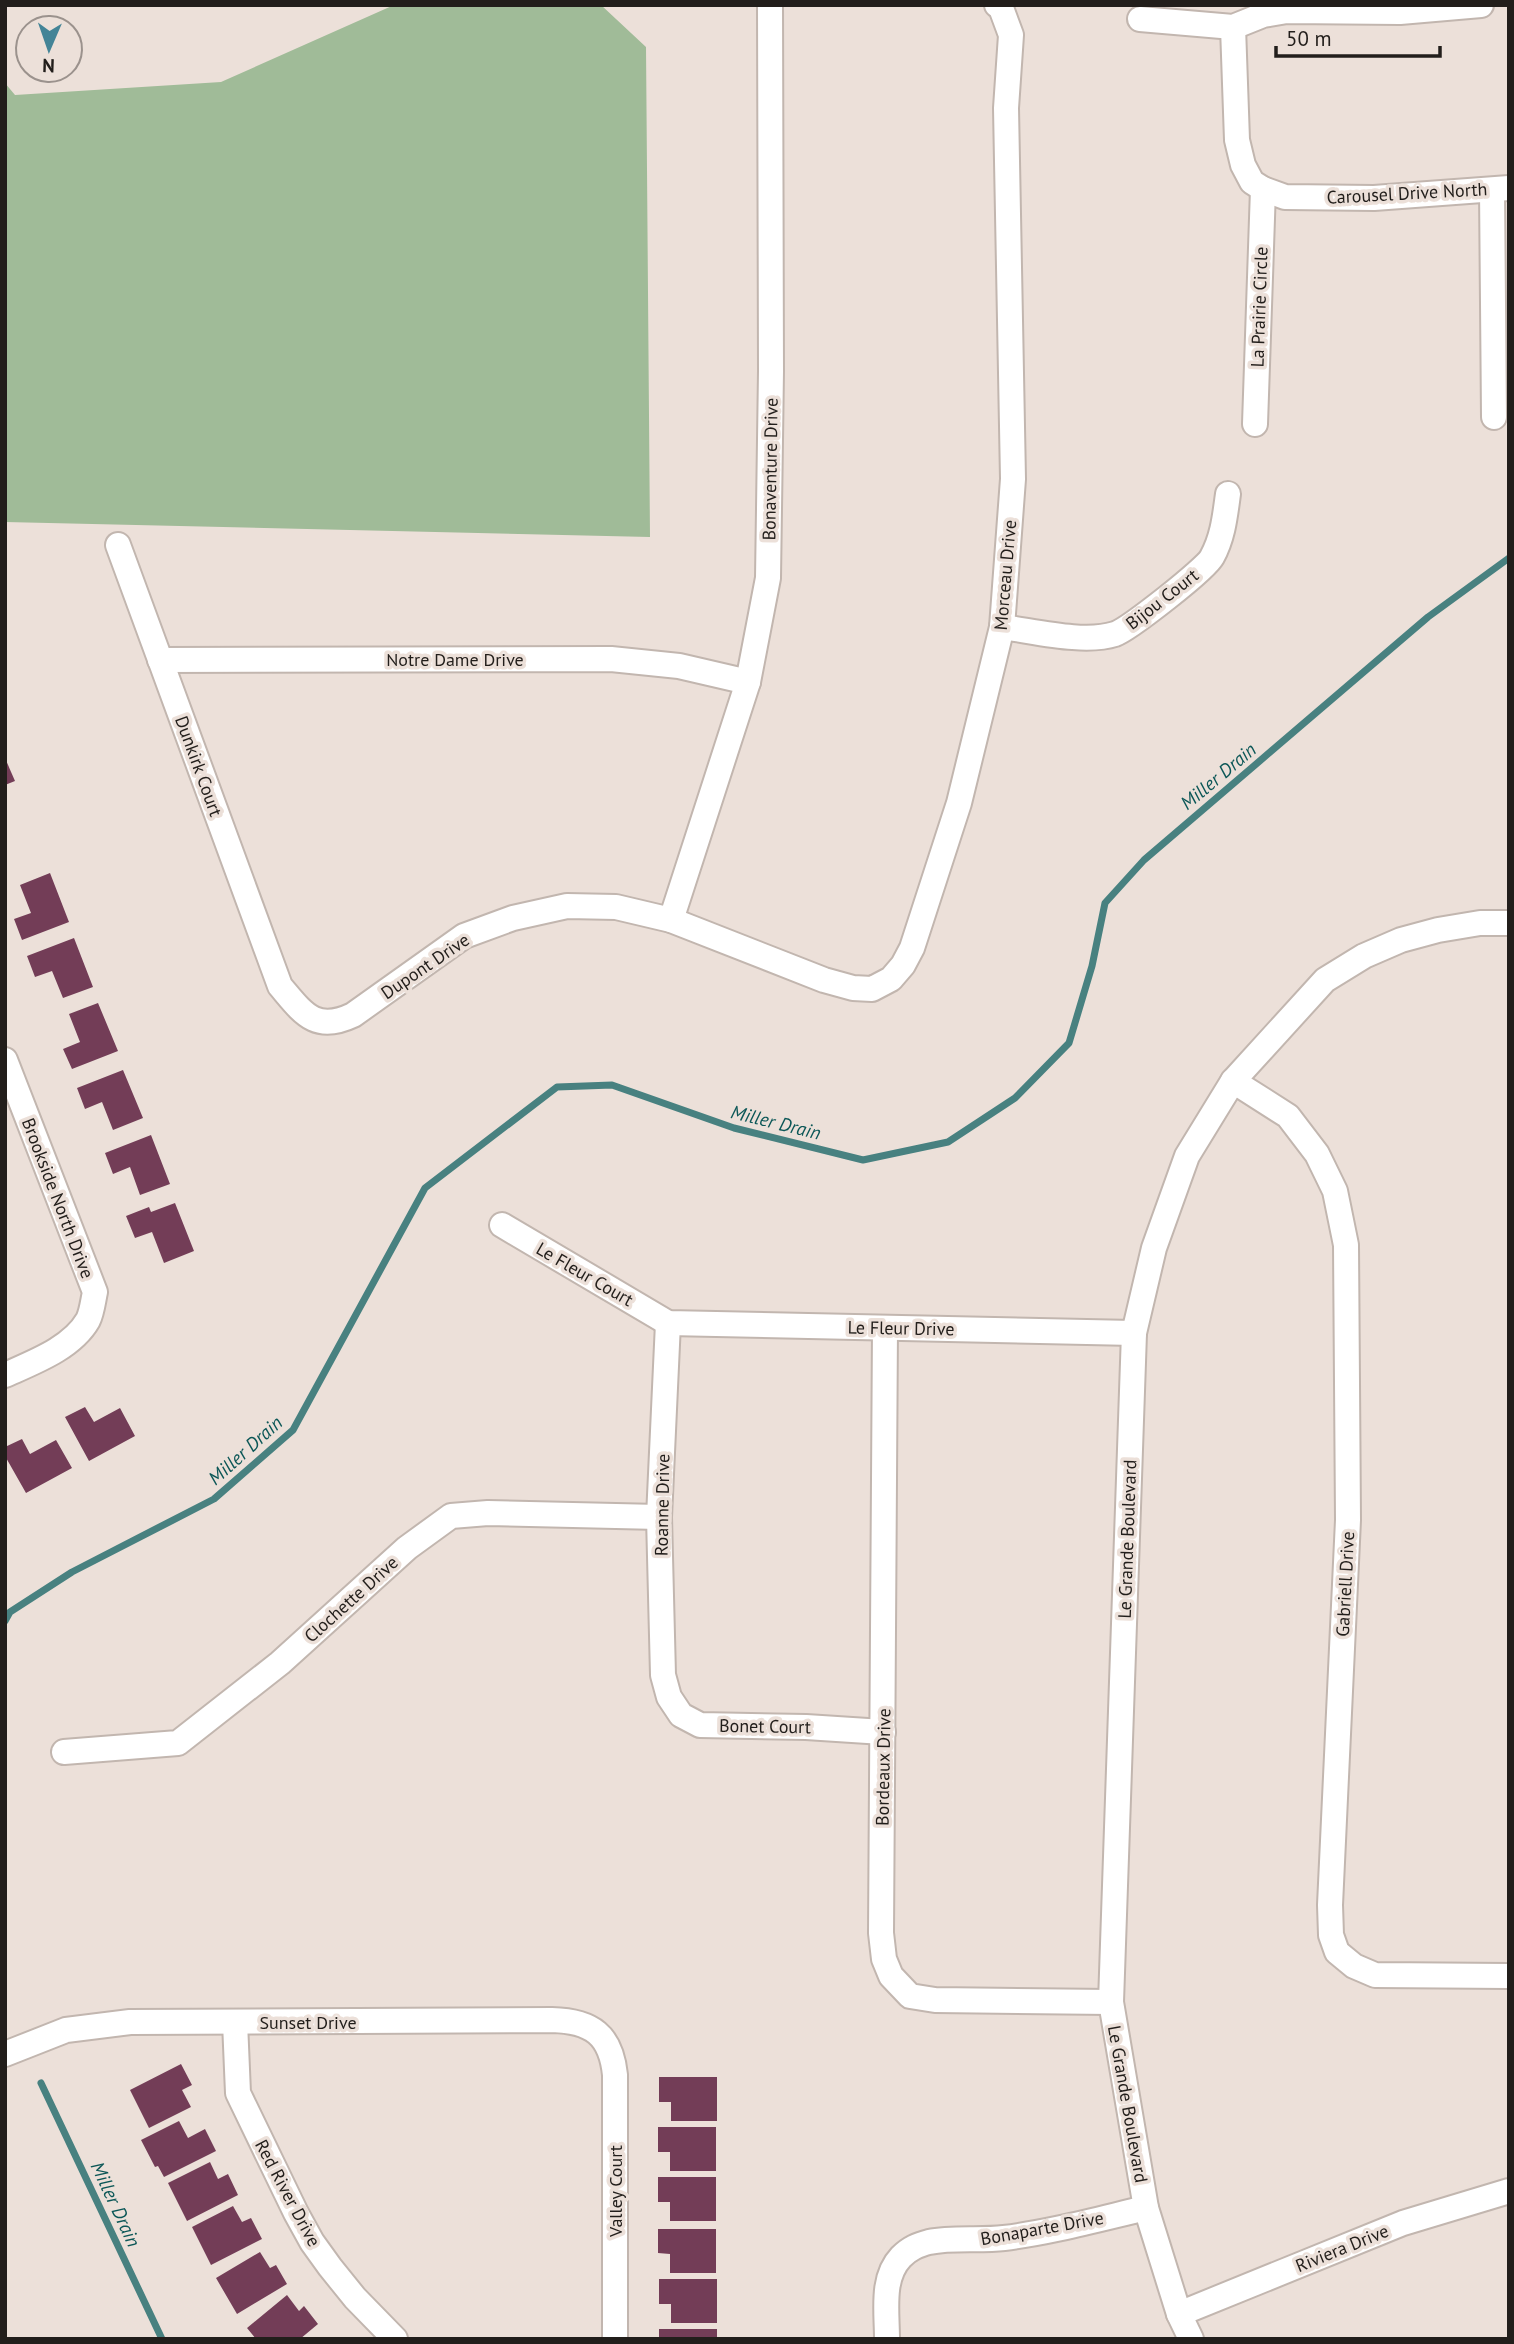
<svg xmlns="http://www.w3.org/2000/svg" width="1514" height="2344" font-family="'PT Sans',sans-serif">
<rect width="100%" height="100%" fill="#ece0d9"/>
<path fill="#a0bb98" d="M394 5H601L646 47 650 537 5 522V83L15 95 221 82Z"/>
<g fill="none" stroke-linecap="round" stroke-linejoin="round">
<g stroke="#488180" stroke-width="7">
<path d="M5 1621 10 1612 72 1572 214 1499 293 1430 425 1188 557 1087 612 1085 734 1128 863 1160 948 1142 1015 1098 1069 1043 1092 966 1105 903 1144 860 1428 617 1509 558"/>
<path d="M41 2083 162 2339"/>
</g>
</g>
<g fill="#733d57">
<path d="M5 758 15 781 5 785Z"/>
<path d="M50 873 69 922 22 940 14 919 31 913 20 885Z"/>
<path d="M74 938 93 987 63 998 52 971 35 977 27 956Z"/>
<path d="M98 1003 118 1051 72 1069 63 1049 80 1042 69 1014Z"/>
<path d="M123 1070 143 1118 113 1130 102 1102 85 1109 77 1088Z"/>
<path d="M151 1135 170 1184 140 1195 130 1167 113 1174 105 1153Z"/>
<path d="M175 1203 194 1251 164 1263 152 1232 135 1238 126 1216 149 1207 151 1212Z"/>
<path d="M85 1407 94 1422 120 1408 135 1436 89 1461 65 1417Z"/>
<path d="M22 1439 30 1454 56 1440 72 1468 26 1493 5 1456V1447Z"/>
<path d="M181 2064 192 2085 182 2090 191 2107 149 2128 130 2090Z"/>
<path d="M659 2077H717V2121H671V2102H659Z"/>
<path d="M179 2121 188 2138 205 2129 216 2151 164 2177 158 2166 155 2167 141 2140Z"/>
<path d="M658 2127H716V2171H670V2152H658Z"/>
<path d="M210 2162 218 2179 228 2174 238 2195 187 2221 168 2183Z"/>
<path d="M658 2177H716V2221H670V2202H658Z"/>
<path d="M233 2206 242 2222 251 2218 262 2239 211 2265 192 2227Z"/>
<path d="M658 2229H716V2273H670V2254L658 2253Z"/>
<path d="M260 2252 270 2268 276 2265 287 2284 237 2314 216 2278Z"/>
<path d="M659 2279H717V2323H671V2304H659Z"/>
<path d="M287 2295 299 2311 304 2306 318 2324 300 2339H256L247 2328Z"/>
<rect x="659" y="2329" width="58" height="10"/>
</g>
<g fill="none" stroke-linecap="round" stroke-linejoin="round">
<defs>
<g id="minor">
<path d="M1140 19 1233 27 1263 15 1287 11 1400 12 1481 5"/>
<path d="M1233 27 1237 140 1243 165 1252 182 1263 189 1285 197 1374 198 1509 188"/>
<path d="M1492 190 1494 417"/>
<path d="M1255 424 1263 189"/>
<path d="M118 545 280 986C303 1013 315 1033 353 1015L464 936 513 918 567 906 616 907 671 920 824 980 853 988 872 989 891 979 903 965 912 948 959 803 1002 627 1013 479 1006 108 1011 35 1001 8 997 5"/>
<path d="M1002 627C1034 631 1084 644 1115 634 1129 629 1206 569 1212 557 1223 537 1225 516 1228 494"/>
<path d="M160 660 611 659 679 666 748 682"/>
<path d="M671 920 748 682 768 578 771 371 770 5"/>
<path d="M5 1060 95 1292C93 1301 92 1312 88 1320 72 1348 34 1362 5 1375"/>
<path d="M1233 1081 1288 1116 1317 1154 1335 1191 1346 1245 1348 1520 1330 1905 1331 1935 1337 1952 1354 1966 1375 1975 1509 1976"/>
<path d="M502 1225 668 1323 1134 1333"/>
<path d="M668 1323 659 1517 663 1675 669 1697 681 1715 700 1725 806 1727 883 1732"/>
<path d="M885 1328 881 1933 884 1959 891 1976 910 1996 935 2000 1111 2002"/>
<path d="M64 1752 178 1743 280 1663 407 1548 451 1516 488 1513 659 1517"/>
<path d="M235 2022 238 2093 296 2213 312 2242 330 2267 355 2298 395 2339"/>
<path d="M5 2054 66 2030 130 2022 552 2020C592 2021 611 2035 615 2075V2339"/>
<path d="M1179 2314 1403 2223 1509 2191"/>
<path d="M887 2339C887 2311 881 2278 901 2257 910 2248 918 2245 929 2242 953 2237 980 2241 1004 2238 1052 2232 1099 2219 1146 2208"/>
<path d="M1191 2339 1179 2314 1146 2208 1111 2002 1134 1333 1154 1248 1187 1156 1233 1081 1325 980 1364 956 1401 940 1438 930 1480 923H1509"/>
</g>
</defs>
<use href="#minor" stroke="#c2b6af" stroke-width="28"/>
<use href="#minor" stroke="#fff" stroke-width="24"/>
</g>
<g text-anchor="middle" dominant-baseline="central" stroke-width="7" stroke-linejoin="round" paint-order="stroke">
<g font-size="18" fill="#221e1b" stroke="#ece0d9">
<text transform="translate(1407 193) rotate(-3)">Carousel Drive North</text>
<text transform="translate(1259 307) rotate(-88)">La Prairie Circle</text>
<text transform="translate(770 469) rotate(-89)">Bonaventure Drive</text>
<text transform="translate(1005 575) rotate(-85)">Morceau Drive</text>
<text transform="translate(1162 599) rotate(-38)">Bijou Court</text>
<text x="455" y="659">Notre Dame Drive</text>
<text transform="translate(199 766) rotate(70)">Dunkirk Court</text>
<text transform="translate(425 966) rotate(-34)">Dupont Drive</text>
<text transform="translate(58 1198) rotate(69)">Brookside North Drive</text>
<text transform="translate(585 1274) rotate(30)">Le Fleur Court</text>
<text transform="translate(901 1328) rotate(1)">Le Fleur Drive</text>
<text transform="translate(662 1505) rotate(-89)">Roanne Drive</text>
<text transform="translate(1127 1539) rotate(-88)">Le Grande Boulevard</text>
<text transform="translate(1345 1584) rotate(-87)">Gabriell Drive</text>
<text transform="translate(351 1599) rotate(-42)">Clochette Drive</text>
<text transform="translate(765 1726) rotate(1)">Bonet Court</text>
<text transform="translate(883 1767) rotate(-89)">Bordeaux Drive</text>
<text x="308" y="2022">Sunset Drive</text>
<text transform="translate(1128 2104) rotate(80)">Le Grande Boulevard</text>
<text transform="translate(615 2191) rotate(-90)">Valley Court</text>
<text transform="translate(288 2193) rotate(62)">Red River Drive</text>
<text transform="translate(1042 2228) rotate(-10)">Bonaparte Drive</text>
<text transform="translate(1342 2248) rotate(-22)">Riviera Drive</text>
</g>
<g font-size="19" font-style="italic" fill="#0c5757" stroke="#ece0d9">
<text transform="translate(1218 776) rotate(-40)">Miller Drain</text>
<text transform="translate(776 1122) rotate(14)">Miller Drain</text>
<text transform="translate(245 1450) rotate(-42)">Miller Drain</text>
<text transform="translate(116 2204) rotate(65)">Miller Drain</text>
</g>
</g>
<rect width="1514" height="2344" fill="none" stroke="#221e1b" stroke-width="14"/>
<g transform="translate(49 49) rotate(182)"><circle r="33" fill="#ece0d9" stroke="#9b928d" stroke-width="2"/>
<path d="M0-5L12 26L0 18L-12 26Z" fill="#438497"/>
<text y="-10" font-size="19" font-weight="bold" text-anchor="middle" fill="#221e1b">N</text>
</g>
<path d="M1276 46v10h164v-10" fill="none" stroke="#221e1b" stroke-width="3.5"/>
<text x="1286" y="46" font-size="21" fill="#221e1b" stroke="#ece0d9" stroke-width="5" paint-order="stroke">50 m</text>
</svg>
